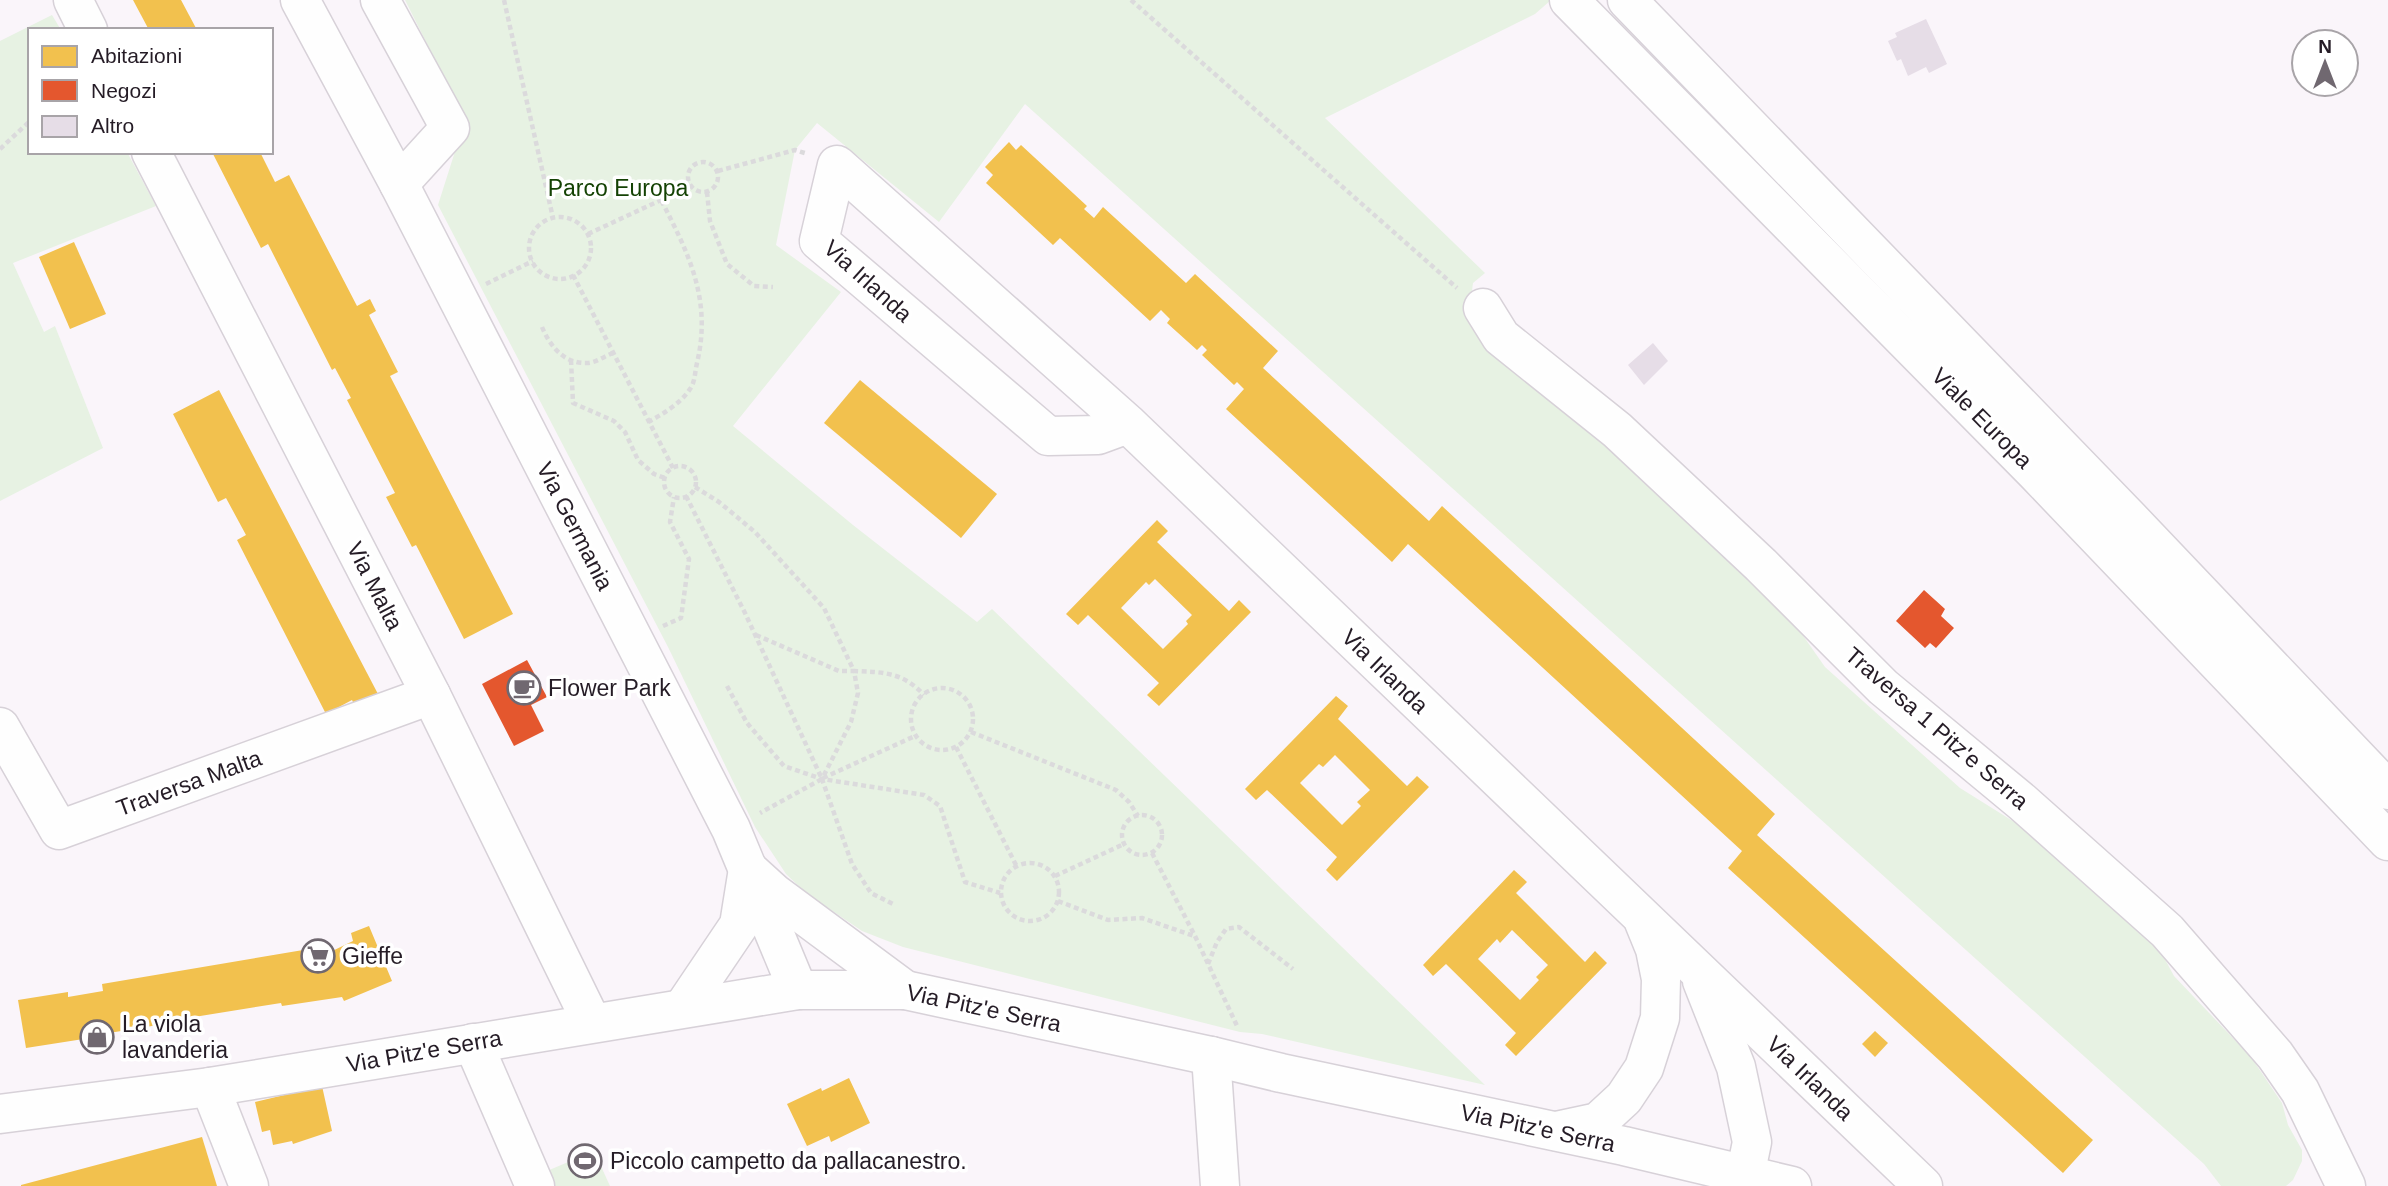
<svg xmlns="http://www.w3.org/2000/svg" width="2388" height="1186" font-family="Arial,sans-serif">
<rect width="100%" height="100%" fill="#faf5fa"/>
<g fill="#e7f2e3">
<path d="M405 0H1551L1535 14 1325 118 1485 273 1473 283 1469 314 1709 533 1797 627 1825 667 1960 788 2016 823 2147 926 2174 976 2251 1057 2282 1103 2288 1125 2302 1150V1161L2293 1180 2286 1186H2221L2204 1164 1025 104 939 222 817 123 795 150 776 245 841 292 733 426 853 525 977 622 992 609 1485 1085 1262 1034 1240 1032 903 947 862 931 806 893 786 874 755 827 668 647 438 205 465 120Z"/>
<path d="M52 15 61 30H30V152H127L156 206 13 263 44 332 55 326 103 448 0 501V41Z"/>
<path d="M594 1151 610 1186H553L547 1171Z"/>
</g>
<g fill="#f2c14e" fill-rule="evenodd">
<path d="M133 0H181L197 30H149Z"/>
<path d="M1009 142 1016 150 1021 145 1087 206 1084 209 1094 218 1103 207 1186 283 1195 274 1278 351 1263 368 1429 521 1442 506 1775 814 1757 835 2093 1140 2063 1173 1728 868 1742 851 1408 544 1392 562 1226 409 1244 389 1237 382 1234 385 1202 355 1207 350 1202 345 1197 350 1167 323 1170 319 1161 310 1150 321 1060 238 1053 245 986 183 993 175 985 167Z"/>
<path d="M212 152H260L275 182 289 175 357 306 370 299 376 311 369 315 398 372 390 376 513 614 464 639 416 545 412 547 386 497 395 493 347 400 351 398 335 368 332 370 268 244 261 248Z"/>
<path d="M74 242 106 314 70 329 39 257Z"/>
<path d="M860 380 997 494 961 538 824 423Z"/>
<path d="M219 390 378 694 355 706 352 700 326 714 237 540 246 535 226 498 218 502 173 414Z"/>
<path d="M1157 520 1168 531 1157 542 1229 611 1239 600 1251 612 1159 706 1147 695 1159 683 1088 615 1078 625 1066 614ZM1155 579 1192 615 1186 621 1188 624 1163 649 1121 608 1146 582 1149 585Z"/>
<path d="M1336 696 1348 706 1338 719 1407 786 1417 776 1429 787 1337 881 1326 870 1337 857 1267 790 1256 800 1245 789ZM1335 755 1370 790 1357 802 1361 806 1342 825 1300 783 1319 764 1323 767Z"/>
<path d="M1514 870 1527 882 1516 893 1585 962 1595 951 1607 963 1516 1056 1505 1045 1516 1033 1446 964 1433 976 1423 965ZM1512 930 1548 965 1536 977 1539 980 1520 1000 1478 959 1497 939 1500 943Z"/>
<path d="M369 926 392 981 344 1001 342 997 282 1006 281 1003 163 1022 164 1024 109 1033V1035L26 1048 18 1000 68 992V997L103 991 102 984 321 947 324 955 353 941 351 933Z"/>
<path d="M1875 1031 1888 1043 1875 1057 1862 1044Z"/>
<path d="M849 1078 870 1123 831 1142 829 1136 807 1146 787 1104 821 1088 822 1091Z"/>
<path d="M322 1086 332 1131 293 1144 292 1141 273 1145 270 1130 262 1132 255 1102Z"/>
<path d="M202 1137 217 1186H21V1185Z"/>
</g>
<g fill="#e4572e">
<path d="M1924 590 1945 609 1941 616 1954 628 1936 648 1930 643 1925 648 1896 621Z"/>
<path d="M527 660 547 697 531 705 544 731 514 746 482 684Z"/>
</g>
<g fill="#e6dde7">
<path d="M1926 19 1947 64 1929 73 1926 67 1908 76 1901 59 1897 61 1888 41 1897 37 1895 33Z"/>
<path d="M1653 343 1668 361 1644 385 1628 365Z"/>
</g>
<g fill="none" stroke-linecap="round" stroke-linejoin="round">
<defs>
<g id="minor">
<path d="M73 0 88 30"/>
<path d="M300 0 399 184 731 829 798 990"/>
<path d="M380 0 450 128 399 184"/>
<path d="M151 152 431 695 592 1023"/>
<path d="M1483 308 1501 337 1617 430 1761 565 1883 687 2022 802 2167 931 2275 1055 2300 1091 2346 1186"/>
<path d="M1128 424 1098 435 1048 436 819 241 837 165 1128 424 1923 1186"/>
<path d="M0 727 59 830 431 695"/>
<path d="M752 873 774 893 905 990"/>
<path d="M1702 981 1736 1067 1752 1142 1743 1186"/>
<path d="M683 1008 739 925 748 869"/>
<path d="M473 1043 535 1186"/>
<path d="M1211 1056 1220 1186"/>
<path d="M210 1087 249 1186"/>
<path d="M0 1114 210 1087 798 990H905L1211 1056 1281 1073 1624 1146 1792 1186"/>
<path d="M1556 1131 1598 1122 1624 1098 1644 1068 1660 1018 1661 979 1655 949 1644 922"/>
</g>
<g id="major">
<path d="M1569 0 2035 472 2388 841"/>
<path d="M1627 0 2130 519 2388 790"/>
</g>
</defs>
<use href="#minor" stroke="#d7d1d8" stroke-width="41"/>
<use href="#major" stroke="#d7d1d8" stroke-width="41"/>
<g stroke="#dbdadc" stroke-width="4.5" stroke-dasharray="5 3.5" stroke-linecap="butt">
<path d="M504 0 553 218"/>
<path d="M1131 0 1457 288"/>
<path d="M0 149 30 121"/>
<circle cx="703" cy="177" r="15"/>
<path d="M718 171 795 150 808 154"/>
<path d="M707 192 710 221 727 264 754 286 773 287"/>
<circle cx="560" cy="248" r="31"/>
<path d="M588 234 661 200 689 183"/>
<path d="M573 275 673 468"/>
<path d="M486 284 533 261"/>
<path d="M542 327C550 346 564 364 587 363 595 363 605 356 613 353"/>
<path d="M571 360 573 403 614 421 625 432 638 460 654 474 665 478"/>
<path d="M648 422C663 414 681 403 690 389 695 383 695 371 697 363 712 300 689 254 661 200"/>
<circle cx="680" cy="482" r="16"/>
<path d="M695 487 719 502 755 532 824 608 854 671C882 672 903 672 924 695"/>
<path d="M686 496 745 613 822 779 760 813"/>
<path d="M663 626 681 618 689 559 670 522 674 497"/>
<path d="M756 635 839 671H854L858 693 851 722 822 779 852 864 871 893 893 904"/>
<path d="M727 686 747 723 784 766 822 779 924 795 940 806 965 882 1000 893"/>
<circle cx="942" cy="719" r="31"/>
<path d="M971 732 1116 790 1129 802 1138 816"/>
<path d="M956 747 1016 865"/>
<path d="M823 778 915 736"/>
<circle cx="1142" cy="835" r="20"/>
<path d="M1152 853 1195 936 1238 1028"/>
<circle cx="1030" cy="892" r="29"/>
<path d="M1055 876 1124 844"/>
<path d="M1058 901 1108 920 1142 918 1194 936"/>
<path d="M1208 964 1217 942 1226 929 1239 927 1293 969"/>
</g>
<use href="#minor" stroke="#fefefe" stroke-width="38"/>
<use href="#major" stroke="#fefefe" stroke-width="38"/>
</g>
<defs>
<symbol id="cafe-ring" viewBox="-11 -11 22 22"><circle r="9.5" fill="#fff" stroke="#706870" stroke-width="1.5"/><path d="M-5.5-4.5H6V0H3Q3 3.5 0 3.5H-2.5Q-5.5 3.5-5.5 0ZM3-3.2v2h1.7v-2ZM-6 4.5H4V6H-6Z" fill="#706870"/></symbol>
<symbol id="supermarket-ring" viewBox="-11 -11 22 22"><circle r="9.5" fill="#fff" stroke="#706870" stroke-width="1.5"/><path d="M-6-5.5h2.5l.6 2H6L4.5 2H-2.5L-4.4-4H-6ZM-1.5 3.2a1.3 1.3 0 1 0 .1 0ZM3 3.2a1.3 1.3 0 1 0 .1 0Z" fill="#706870"/></symbol>
<symbol id="shop-ring" viewBox="-11 -11 22 22"><circle r="9.5" fill="#fff" stroke="#706870" stroke-width="1.5"/><path d="M-5-2.5h2.3a2.7 3.5 0 0 1 5.4 0H5L5.5 6h-11ZM-1.5-2.5h3a1.5 2.3 0 0 0-3 0Z" fill="#706870"/></symbol>
<symbol id="stadium-ring" viewBox="-11 -11 22 22"><circle r="9.5" fill="#fff" stroke="#706870" stroke-width="1.5"/><path d="M0-5a6.5 5 0 1 0 0 10a6.5 5 0 1 0 0-10ZM-3.5-1.8h7v3.6h-7Z" fill="#706870"/></symbol>
</defs>
<g fill-rule="evenodd">
<use href="#cafe-ring" x="505" y="669" width="38" height="38"/>
<use href="#supermarket-ring" x="299" y="937" width="38" height="38"/>
<use href="#shop-ring" x="78" y="1018" width="38" height="38"/>
<use href="#stadium-ring" x="566" y="1142" width="38" height="38"/>
</g>
<g text-anchor="middle" dominant-baseline="central" stroke-width="7" stroke-linejoin="round" paint-order="stroke">
<g font-size="23" fill="#144204" stroke="#fff">
<text x="618" y="188">Parco Europa</text>
</g>
<g font-size="23" fill="#251c26" stroke="#fff">
<text transform="translate(868 281) rotate(42)">Via Irlanda</text>
<text transform="translate(1982 418) rotate(45)">Viale Europa</text>
<text transform="translate(575 526) rotate(63)">Via Germania</text>
<text transform="translate(375 586) rotate(63)">Via Malta</text>
<text transform="translate(1385 671) rotate(44)">Via Irlanda</text>
<text transform="translate(1937 728) rotate(41)">Traversa 1 Pitz'e Serra</text>
<text transform="translate(189 783) rotate(-20)">Traversa Malta</text>
<text transform="translate(984 1008) rotate(12)">Via Pitz'e Serra</text>
<text transform="translate(424 1051) rotate(-10)">Via Pitz'e Serra</text>
<text transform="translate(1810 1078) rotate(44)">Via Irlanda</text>
<text transform="translate(1538 1128) rotate(12)">Via Pitz'e Serra</text>
</g>
<g font-size="23" fill="#251c26" stroke="#fff" text-anchor="start">
<text x="548" y="688">Flower Park</text>
<text x="342" y="956">Gieffe</text>
<text x="122" y="1024">La viola<tspan x="122" dy="26">lavanderia</tspan></text>
<text x="610" y="1161">Piccolo campetto da pallacanestro.</text>
</g>
</g>
<rect x="28" y="28" width="245" height="126" fill="#ffffff" stroke="#a8a4a8" stroke-width="2"/>
<rect x="42" y="46" width="35" height="21" fill="#f2c14e" stroke="#a8a4a8" stroke-width="2"/>
<text x="91" y="63" font-size="21" fill="#251c26">Abitazioni</text>
<rect x="42" y="80" width="35" height="21" fill="#e4572e" stroke="#a8a4a8" stroke-width="2"/>
<text x="91" y="98" font-size="21" fill="#251c26">Negozi</text>
<rect x="42" y="116" width="35" height="21" fill="#e6dde7" stroke="#a8a4a8" stroke-width="2"/>
<text x="91" y="133" font-size="21" fill="#251c26">Altro</text>
<g transform="translate(2325 63)"><circle r="33" fill="#ffffff" stroke="#a8a4a8" stroke-width="2"/>
<path d="M0-5L12 26L0 18L-12 26Z" fill="#706870"/>
<text y="-10" font-size="19" font-weight="bold" text-anchor="middle" fill="#251c26">N</text>
</g>
</svg>
